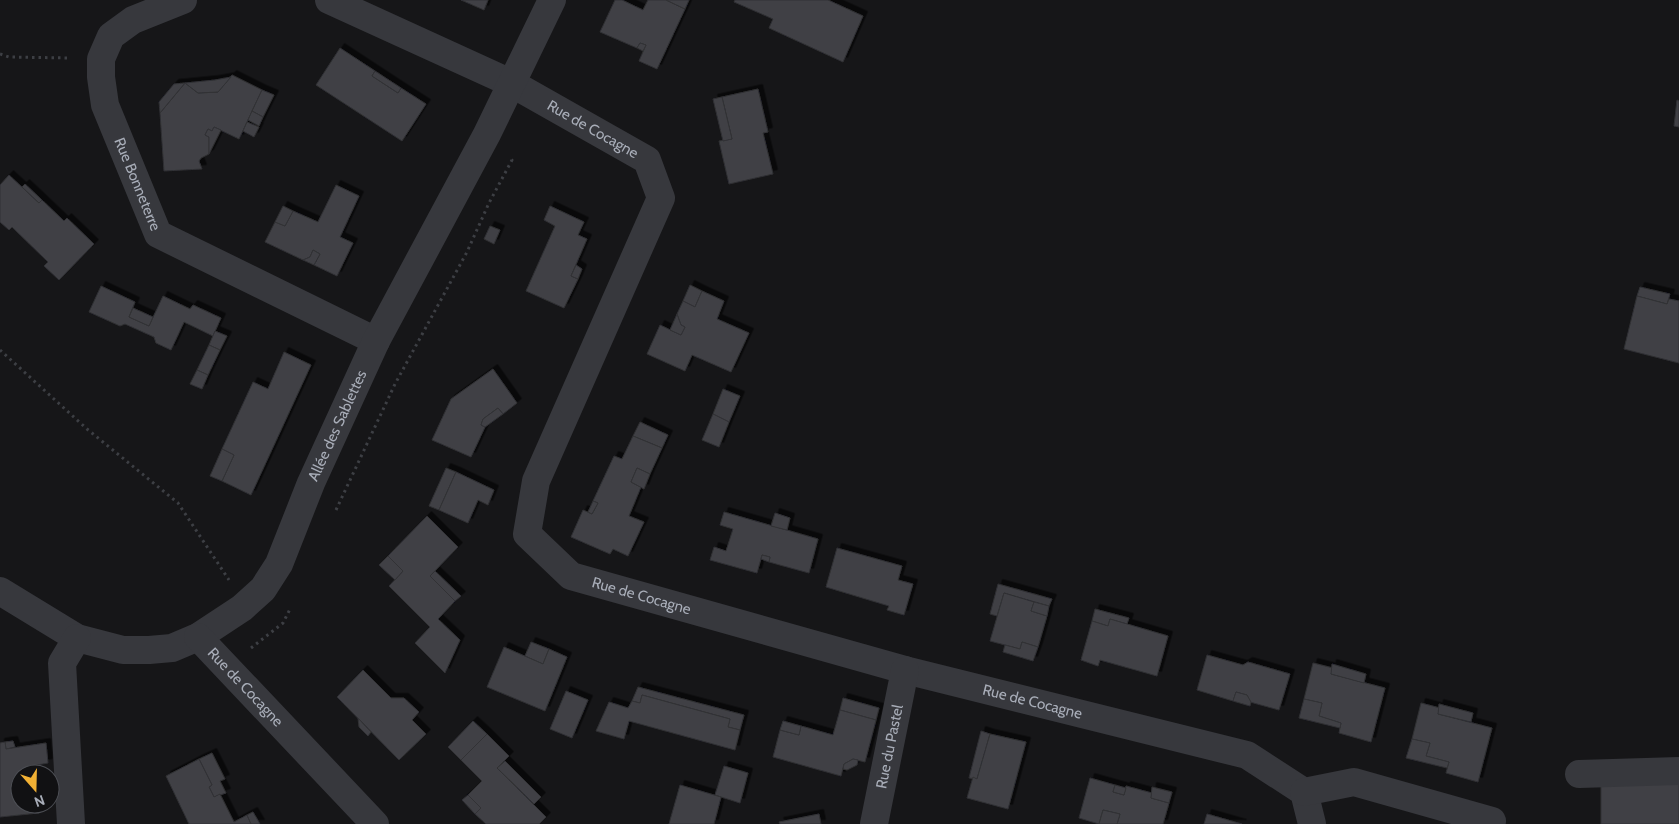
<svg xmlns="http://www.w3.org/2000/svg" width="1679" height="824" font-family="Cabin,sans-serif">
<defs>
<filter id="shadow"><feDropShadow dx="4.5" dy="-4.5" stdDeviation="0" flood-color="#0009"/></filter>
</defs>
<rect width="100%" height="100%" fill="#161618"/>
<g fill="#404145" stroke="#303034" filter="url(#shadow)">
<path d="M461 0H488L484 10Z"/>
<path d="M615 0H622L643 10 648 0H666L685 9 657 69 639 61 646 45 640 43 637 48 600 32Z"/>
<path d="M666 0H689L685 9Z"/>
<path d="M735 0H828L863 16 843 62 769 28 773 19 734 2Z"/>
<path d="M640 43 646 45 643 51 637 48Z"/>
<path d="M340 48 375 71 372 76 398 93 401 88 426 104 402 141 316 85Z"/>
<path d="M375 71 401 88 398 93 372 76Z"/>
<path d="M232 75 262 90 239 139 214 127 212 131 208 129 205 135 209 137V154L201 158 199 161 202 169 164 171 160 113 185 83 198 93 218 92Z"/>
<path d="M231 77 218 92 198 93 185 83 215 80Z"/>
<path d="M185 83 160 113 159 102 174 84Z"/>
<path d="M758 89 768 132 763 133 773 174 729 184 719 141 732 139 722 97Z"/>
<path d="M262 90 274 95 263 117 252 111Z"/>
<path d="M722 97 732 139 723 141 713 99Z"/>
<path d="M1677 100 1679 101V127L1674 126Z"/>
<path d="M252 111 263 117 259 126 248 120Z"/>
<path d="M247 122 259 127 254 137 243 131Z"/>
<path d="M214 127 221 130 209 154V137L205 135 208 129 212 131Z"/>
<path d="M9 175 39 203 42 200 64 221 67 218 94 244 59 280 44 266 48 262 12 227 9 230 0 222V185Z"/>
<path d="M25 184 42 200 39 203 22 187Z"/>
<path d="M336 185 359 196 340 237 353 243 337 276 314 265 320 254 313 250 310 257 303 260 265 242 275 222 285 226 293 211 318 222Z"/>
<path d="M283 206 293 211 285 226 275 222Z"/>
<path d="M550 206 584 222 578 235 587 239 571 276 578 279 564 308 526 291 555 226 544 220Z"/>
<path d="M490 226 500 230 494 244 484 239Z"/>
<path d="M313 250 320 254 314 265 303 260 310 257Z"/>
<path d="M576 265 582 269 578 279 571 276Z"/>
<path d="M690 285 702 291 695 307 683 301Z"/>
<path d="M101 286 135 302 129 317 149 326 163 296 190 309 193 305 221 318 213 336 184 322 171 350 156 343 154 337 125 324 120 326 89 312Z"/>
<path d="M1640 287 1670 294 1667 304 1637 296Z"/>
<path d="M702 291 724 301 717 319 749 333 731 372 692 355 685 371 647 354 660 325 681 335 685 327 681 325 677 314 683 301 695 307Z"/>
<path d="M1637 296 1667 304 1669 299 1679 301V363L1624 349Z"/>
<path d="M133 308 153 317 149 326 129 317Z"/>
<path d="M677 314 681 325 685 327 681 335 670 330Z"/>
<path d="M215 331 227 336 220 350 209 345Z"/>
<path d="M209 345 220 350 208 375 197 370Z"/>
<path d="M284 352 311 365 251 495 222 481 234 455 222 449 253 382 268 389Z"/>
<path d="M493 369 517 403 503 414 498 408 483 419 481 425 485 427 471 457 432 440 451 399Z"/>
<path d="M197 370 208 375 202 389 190 384Z"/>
<path d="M723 389 740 396 729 422 713 414Z"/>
<path d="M498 408 503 414 485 427 481 425 483 419Z"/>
<path d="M713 414 729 422 719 447 702 440Z"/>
<path d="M640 422 668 435 662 448 633 436Z"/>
<path d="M633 436 662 448 650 474 637 468 631 482 641 487 629 516 644 522 628 556 613 549 610 554 571 537 583 510 592 514 598 503 593 501 614 456 622 459Z"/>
<path d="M222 449 234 455 222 481 210 476Z"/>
<path d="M446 468 456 472 439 510 429 506Z"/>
<path d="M637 468 650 474 644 489 631 482Z"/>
<path d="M456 472 494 490 488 505 478 500 468 523 439 510Z"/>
<path d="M593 501 598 503 592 514 588 512Z"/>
<path d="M724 512 818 539 809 573 769 562 770 557 762 555 757 573 710 560 714 547 726 551 733 529 720 525Z"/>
<path d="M775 513 790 518 787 530 771 526Z"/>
<path d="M427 516 458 547 430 576 455 601 438 619 460 640 445 673 415 643 430 627 389 586 403 571 388 556Z"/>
<path d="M837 548 902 566 898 580 913 584 904 615 887 610 889 606 826 587Z"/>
<path d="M762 555 770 557 769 562 761 559Z"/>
<path d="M388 556 403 571 395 580 379 565Z"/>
<path d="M435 571 461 596 455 601 430 576Z"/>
<path d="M998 584 1052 599 1049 606 1004 593 997 616 990 614Z"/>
<path d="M1004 593 1034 602 1031 611 1047 616 1038 647 1022 642 1020 649 990 641Z"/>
<path d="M1034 602 1049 606 1047 616 1031 611Z"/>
<path d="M1095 609 1129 618 1127 624 1110 619 1108 626 1092 621Z"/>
<path d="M1110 619 1168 636 1157 676 1100 660 1098 666 1081 660 1092 621 1108 626Z"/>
<path d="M531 642 549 649 543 664 525 656Z"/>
<path d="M1022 642 1038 647 1033 661 1003 652 1005 645 1020 649Z"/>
<path d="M504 647 543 664 549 649 567 657 545 711 487 687Z"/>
<path d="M1207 655 1243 665 1248 662 1290 674 1279 710 1250 702 1247 695 1236 692 1233 701 1197 690Z"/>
<path d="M1313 663 1333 668 1331 674 1385 688 1371 742 1339 733 1341 723 1319 716 1322 703 1304 699Z"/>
<path d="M1332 664 1366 674 1364 683 1331 674Z"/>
<path d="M363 670 391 698H404L419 712 412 720 426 734 399 760 337 697Z"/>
<path d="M638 687 744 715 740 730 728 727 730 719 642 695 640 703 632 701Z"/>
<path d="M566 691 588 700 572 738 550 729Z"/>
<path d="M1236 692 1247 695 1251 702 1250 706 1233 701Z"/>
<path d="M642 695 730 719 728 727 740 730 735 750 629 721 624 739 596 731 609 702 628 708 632 701 640 703Z"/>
<path d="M843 698 879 708 876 720 840 710Z"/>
<path d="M1304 699 1322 703 1319 716 1341 723 1340 728 1299 718Z"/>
<path d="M1421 703 1440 708 1438 714 1492 728 1478 782 1446 773 1449 762 1426 756 1430 743 1412 739Z"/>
<path d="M1439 704 1473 713 1471 722 1438 714Z"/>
<path d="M840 710 876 720 865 762 853 759 844 764 841 776 773 757 780 730 799 735 801 726 833 735Z"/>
<path d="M358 718 371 732 368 736 359 727Z"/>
<path d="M473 721 487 734 461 760 448 747Z"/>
<path d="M783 721 801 726 799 735 780 730Z"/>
<path d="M981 731 990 734 977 779 969 778Z"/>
<path d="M487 734 509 756 497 768 546 817 539 824H486L475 814 481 808 468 795 482 781 461 760Z"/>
<path d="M990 734 1026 742 1008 809 967 798 973 777 977 779Z"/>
<path d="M1412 739 1430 743 1426 756 1449 762 1447 768 1406 758Z"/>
<path d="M13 741 15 747 6 749 5 742Z"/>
<path d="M5 742 6 749 46 743 48 763 31 766 32 774H20V804H37L39 813 0 817V743Z"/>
<path d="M212 753 225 779 220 781 226 793 214 797 209 787 212 785 199 759Z"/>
<path d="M199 759 212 785 209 787 214 797 220 794 234 822 247 815 251 824H189L166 776Z"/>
<path d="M853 759 858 760 857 765 847 770 843 769 844 764Z"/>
<path d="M505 761 541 797 534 804 497 768Z"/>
<path d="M724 766 748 773 740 803 715 795Z"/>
<path d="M1090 778 1115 785 1113 792 1124 795 1126 786 1152 793 1151 798 1169 803 1163 824H1117L1120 814 1103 810 1099 824 1079 818Z"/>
<rect x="1601" y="783" width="78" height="41"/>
<path d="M680 785 721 797 714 824H669Z"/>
<path d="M1115 785 1126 788 1124 795 1113 792Z"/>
<path d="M1152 787 1172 792 1169 803 1151 798Z"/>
<path d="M468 795 481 808 475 814 462 800Z"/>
<path d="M1103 810 1120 814 1117 824H1099Z"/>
<path d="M253 812 260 824H251L247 815Z"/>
<path d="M819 814 821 824H780L779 822Z"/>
<path d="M1207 814 1242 824H1204Z"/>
</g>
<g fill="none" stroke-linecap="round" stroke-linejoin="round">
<g stroke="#3d3f44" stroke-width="3" stroke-dasharray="2.5 4" stroke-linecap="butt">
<path d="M0 54 9 57 70 58"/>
<path d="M0 350 87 429 178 503 229 580"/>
<path d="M336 510 395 384 467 252 489 203 512 160 509 157"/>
<path d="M251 648 283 623 291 607"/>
</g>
<g stroke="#37383d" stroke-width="28">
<path id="s1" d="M183 0 133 20 111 36 101 59V77L105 105 158 234 376 341"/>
<path id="s2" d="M329 0 511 83 647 160 661 198 536 481 527 534 571 576 905 670 1247 755 1304 792 1312 824"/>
<path id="s3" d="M0 591 77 638 123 650H149L172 648 198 637 242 608 263 589 279 564 311 483 376 341 487 134 552 0"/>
<path id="s4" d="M198 637 375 824"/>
<path d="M1579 774 1679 771"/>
<path d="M1304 792 1354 782 1492 821"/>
<path d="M71 824 62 663 77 638"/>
<path id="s5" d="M874 824 905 670"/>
</g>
</g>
<g text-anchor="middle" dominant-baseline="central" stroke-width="4" stroke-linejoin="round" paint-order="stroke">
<g font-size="15" fill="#a8adb8" stroke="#111113">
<text stroke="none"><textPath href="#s2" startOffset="294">Rue de Cocagne</textPath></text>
<text stroke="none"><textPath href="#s1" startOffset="238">Rue Bonneterre</textPath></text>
<text stroke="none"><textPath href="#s3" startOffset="476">Allée des Sablettes</textPath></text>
<text stroke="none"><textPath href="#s2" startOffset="894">Rue de Cocagne</textPath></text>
<text stroke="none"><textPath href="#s4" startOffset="69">Rue de Cocagne</textPath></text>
<text stroke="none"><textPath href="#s2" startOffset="1299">Rue de Cocagne</textPath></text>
<text stroke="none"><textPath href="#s5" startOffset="79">Rue du Pastel</textPath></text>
</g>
</g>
<g transform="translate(35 789) rotate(160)"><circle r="24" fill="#111113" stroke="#4d4f55"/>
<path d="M0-4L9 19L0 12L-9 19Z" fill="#f2b134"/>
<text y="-8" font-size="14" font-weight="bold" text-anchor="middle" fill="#a8adb8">N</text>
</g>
</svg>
